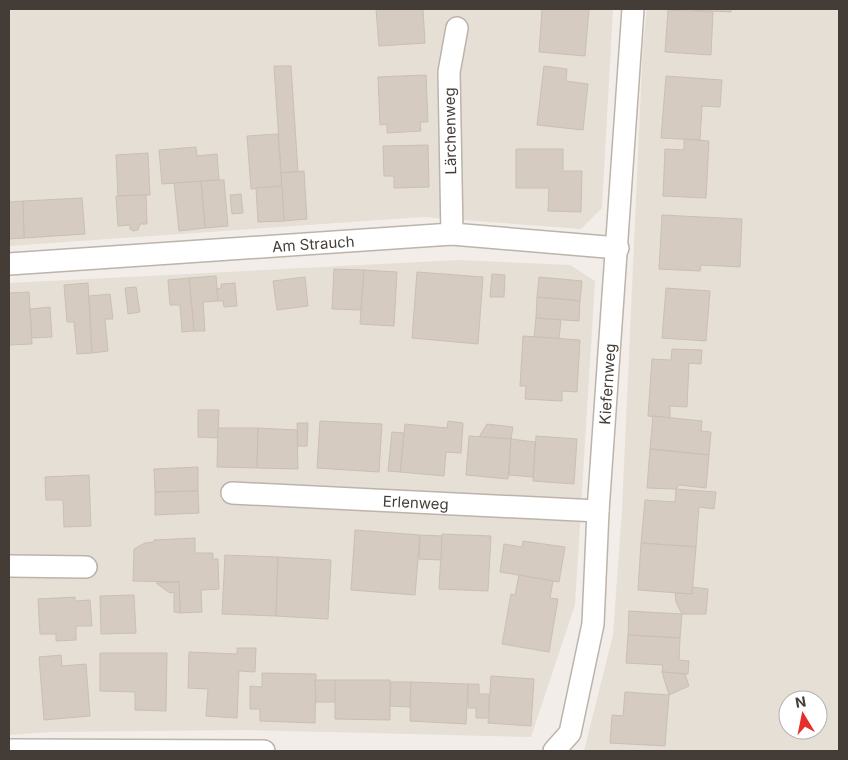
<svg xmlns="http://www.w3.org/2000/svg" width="848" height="760" font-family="Inter,sans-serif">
<rect width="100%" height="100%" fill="#f2ede8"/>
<g fill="#e5dfd6" fill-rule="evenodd">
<path d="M9 9H613L602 208 581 229 423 217 9 246Z"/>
<path d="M647 9H839V751H584L613 635 622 510 643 43ZM788 700H818V730H788Z"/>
<path d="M459 260 570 265 595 281 575 605 531 737 246 730 52 732 9 735V283Z"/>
</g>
<g fill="#d5cbc1" stroke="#ccbfb2">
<path d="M376 9H423L425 43 379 46Z"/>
<path d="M542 9H589L585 56 539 52Z"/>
<path d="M691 9H731V12L690 10Z"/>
<path d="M668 10 713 12 711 55 665 52Z"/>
<path d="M274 66H291L298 172 281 173Z"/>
<path d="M544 66 567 69 566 81 588 84 583 130 537 125Z"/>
<path d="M426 75 428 122H420L421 131 387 133V124L380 125 378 77Z"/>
<path d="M666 76 722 80 720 107 702 106 700 140 661 138Z"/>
<path d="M278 134 282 186 251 189 247 136Z"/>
<path d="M684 139 709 141 706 198 663 196 665 149 684 150Z"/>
<path d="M428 145 429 187 394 188V176H384L383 146Z"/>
<path d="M196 147 197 156 217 154 219 180 162 184 159 150Z"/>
<path d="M516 149H563V171H582L581 212 548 211 549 188H516Z"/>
<path d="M148 153 150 195 118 196 116 155Z"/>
<path d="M304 171 307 219 284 221 281 173Z"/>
<path d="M219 180H224L228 226 205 228 201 181Z"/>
<path d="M201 181 205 228 179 231 174 183Z"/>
<path d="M282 186 284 221 258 222 256 188Z"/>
<path d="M241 194 243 213 232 214 230 195Z"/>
<path d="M146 195 147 224H140L138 230 133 231 130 229V225L118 226 116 196Z"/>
<path d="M82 198 85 234 24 238 23 201Z"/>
<path d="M23 201 24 238 9 239V202Z"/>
<path d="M662 215 742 219 740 267 701 265 700 271 659 269Z"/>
<path d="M334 269 364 270 361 310 332 309Z"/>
<path d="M364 270 397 272 394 326 360 324Z"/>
<path d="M417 272 483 277 478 344 412 338Z"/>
<path d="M492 274 505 275 504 297H490Z"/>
<path d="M216 276 218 301 203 302 205 331H194L189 278Z"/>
<path d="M305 277 308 306 277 310 273 281Z"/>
<path d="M539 277 582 281 580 301 537 297Z"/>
<path d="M189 278 194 331 182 332 180 305H170L168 280Z"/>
<path d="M88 283 92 353 77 354 74 322H67L64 285Z"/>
<path d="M235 283 237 306 224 307 223 301H218L217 289 221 288V284Z"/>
<path d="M136 287 140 312 128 314 125 288Z"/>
<path d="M666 288 710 291 706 341 662 338Z"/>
<path d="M29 292 32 344 9 345V293Z"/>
<path d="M110 294 113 319H105L108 351 92 353 89 296Z"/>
<path d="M537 297 580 301 579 321 536 318Z"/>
<path d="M50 307 52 337 32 338 30 309Z"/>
<path d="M536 318 561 320 559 339 534 337Z"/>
<path d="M523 336 580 340 577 392 562 391V401L525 399 526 386H520Z"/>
<path d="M672 349 702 350 701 364 689 363 687 407 670 406V418L648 416 652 359 671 360Z"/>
<path d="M198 410H219L218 438 198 437Z"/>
<path d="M653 416 702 421 701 431 711 432 709 455 650 449Z"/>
<path d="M320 421 382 424 379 472 317 468Z"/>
<path d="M448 421 463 423 461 453 446 452 444 476 400 472 405 424 447 428Z"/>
<path d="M297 423H308L307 446H298Z"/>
<path d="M487 424 513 427 511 439 479 437Z"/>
<path d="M218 428H258L257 468 217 467Z"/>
<path d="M258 428 297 430 298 469 257 468Z"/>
<path d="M392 432 404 433 400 472 388 471Z"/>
<path d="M469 436 511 439 508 479 466 475Z"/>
<path d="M536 436 577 439 574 484 533 481Z"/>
<path d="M511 439 535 442 533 477 509 475Z"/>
<path d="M650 449 709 455 706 488 679 485 676 489 647 488Z"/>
<path d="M198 467V491L155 492 154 469Z"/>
<path d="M89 475 91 526 64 527 63 500H46L45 477Z"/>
<path d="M676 489 716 492 714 509 699 507 696 547 641 543 645 500 675 502Z"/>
<path d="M198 491 199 513 155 515V492Z"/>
<path d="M355 530 420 535 415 595 351 590Z"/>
<path d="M442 534 491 536 488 591 439 589Z"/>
<path d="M420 535 442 536 441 560 419 559Z"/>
<path d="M195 538V553H213V559H218L219 589 201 590 202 612 180 613 179 582 133 581 134 549 145 543 154 542V540Z"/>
<path d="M523 541 565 547 559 582 500 572 504 544 522 547Z"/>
<path d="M641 543 696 547 692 594 638 590Z"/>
<path d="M225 555 278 557 276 616 222 614Z"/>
<path d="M278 557 331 560 328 619 276 616Z"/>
<path d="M519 575 553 581 550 598 558 599 549 652 502 644 511 594 515 595Z"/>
<path d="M179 582 180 613 174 612V592L170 593 156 583Z"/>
<path d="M692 587 708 589 706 614H682L676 602 675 593 692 594Z"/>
<path d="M134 595 136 633 101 634 100 596Z"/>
<path d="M75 597V601L90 600 92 626H76V640L56 641V634H40L38 599Z"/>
<path d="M629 611 682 614 680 638 628 635Z"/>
<path d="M628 635 680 638 679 660 689 661 688 674 662 672 663 665 626 663Z"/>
<path d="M237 648H256L255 672 239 671 237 718 206 716 208 689 188 688 189 652 237 654Z"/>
<path d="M100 653H167L166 711 135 710V692L100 691Z"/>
<path d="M61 655 62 666 86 664 90 716 44 720 39 657Z"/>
<path d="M662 672 685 674 689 686 669 695Z"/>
<path d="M262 673 316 674 315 723 260 721V709H250V686L262 687Z"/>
<path d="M491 676 534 679 531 726 488 723Z"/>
<path d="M315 680H335V702H316Z"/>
<path d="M335 680H390V720L335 719Z"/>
<path d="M391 682H411L410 707 390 706Z"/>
<path d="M411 682 468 684 466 724 410 721Z"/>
<path d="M468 684H479V694H489V718H476V708H468Z"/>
<path d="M625 692 669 695 665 746 610 743 612 715 623 716Z"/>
</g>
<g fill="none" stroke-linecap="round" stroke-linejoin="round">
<defs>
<g id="street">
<path d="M452 234 449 72 457 28"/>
<path id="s1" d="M9 264 452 234 618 248"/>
<path id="s2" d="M232 493 598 511"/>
<path d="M9 566 86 567"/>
<path d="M9 750 264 751"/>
<path id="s3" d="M554 751 570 733 593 624 598 511 633 9"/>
</g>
</defs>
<use href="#street" stroke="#bcb4ab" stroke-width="24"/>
<use href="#street" stroke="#fff" stroke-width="21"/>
</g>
<g text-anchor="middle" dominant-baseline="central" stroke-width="4" stroke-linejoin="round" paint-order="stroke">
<g font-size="15" fill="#443d37" stroke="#fff">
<text transform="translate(450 131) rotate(-91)">Lärchenweg</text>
<text stroke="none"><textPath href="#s1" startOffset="305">Am Strauch</textPath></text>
<text stroke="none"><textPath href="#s3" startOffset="376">Kiefernweg</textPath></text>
<text stroke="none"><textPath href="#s2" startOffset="184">Erlenweg</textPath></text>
</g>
</g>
<rect width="848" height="760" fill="none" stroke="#443d37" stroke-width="20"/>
<g transform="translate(803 715) rotate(350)"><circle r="24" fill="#ffffff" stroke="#b4b1af"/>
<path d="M0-4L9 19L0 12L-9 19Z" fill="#e4302d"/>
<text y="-8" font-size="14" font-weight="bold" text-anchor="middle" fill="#443d37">N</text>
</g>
</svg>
